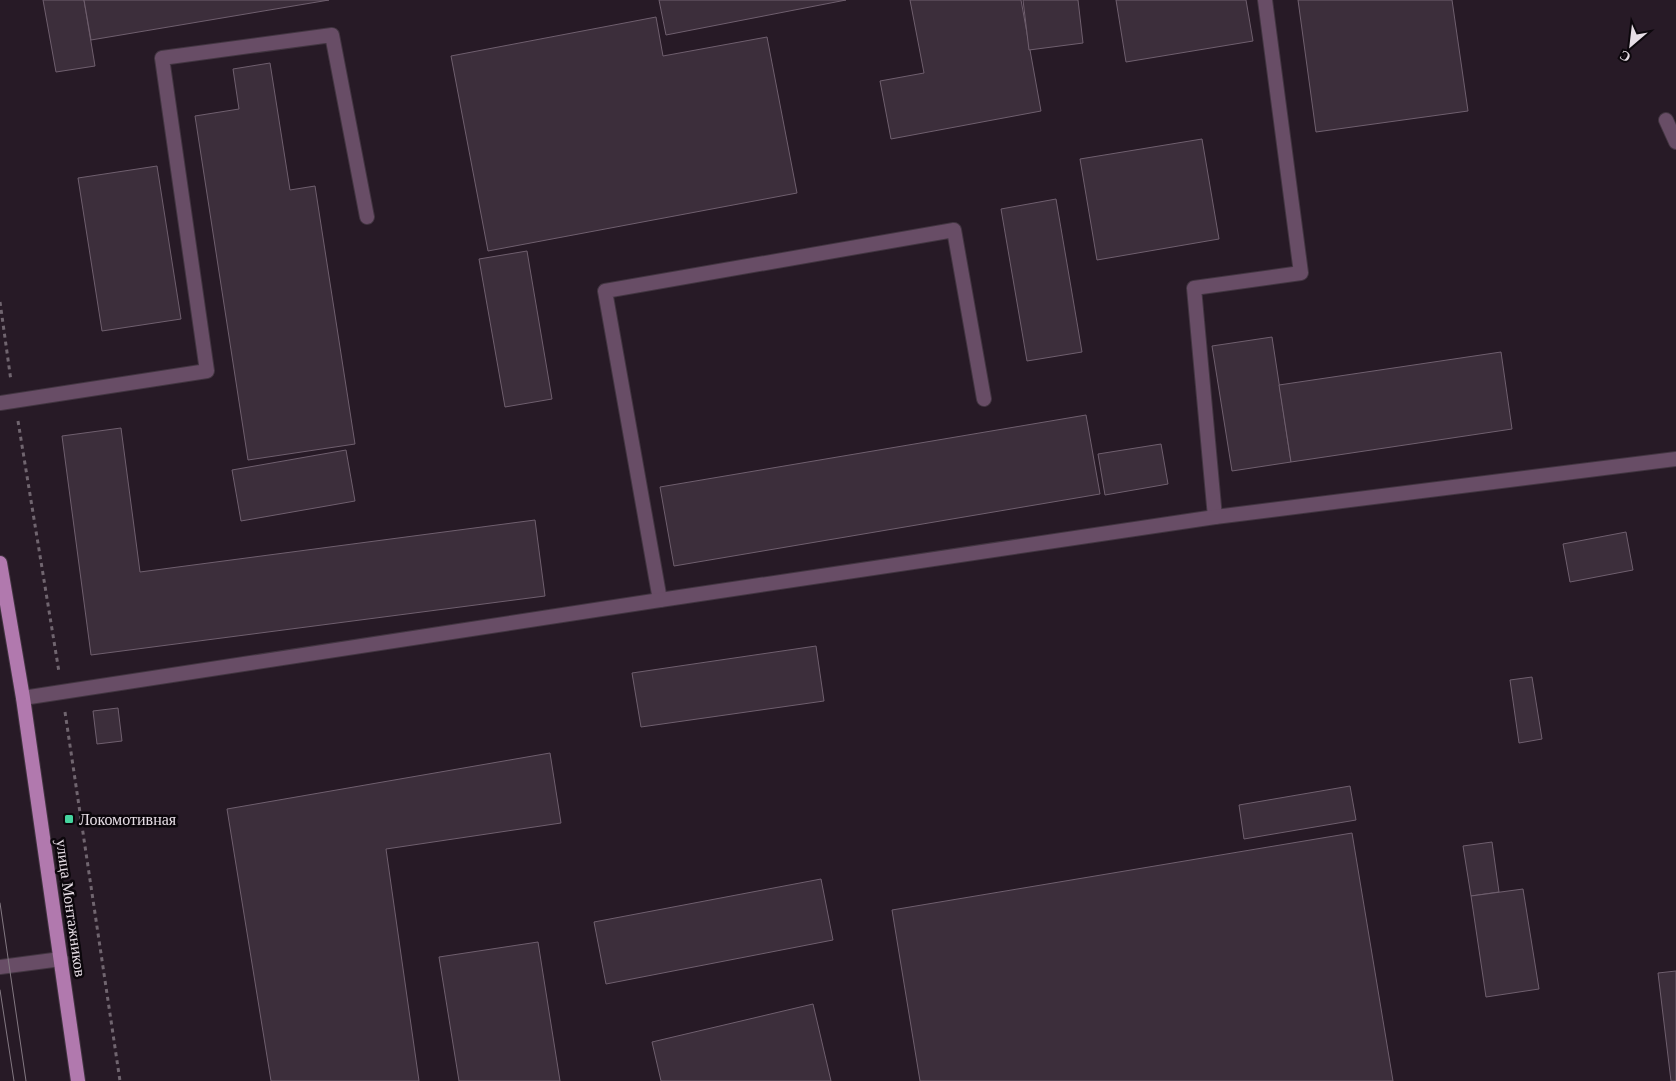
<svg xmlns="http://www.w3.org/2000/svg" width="1676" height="1081" font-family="Georgia,serif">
<rect width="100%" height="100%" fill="#271a26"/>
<g fill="#3c2e3b" stroke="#6f5f6e">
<path d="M43 0H84L95 66 56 72Z"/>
<path d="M84 0H329L91 40Z"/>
<path d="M659 0H846L666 35Z"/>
<path d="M910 0H1021L1041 111 891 139 880 81 924 73Z"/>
<path d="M1023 0H1078L1083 43 1029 50Z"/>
<path d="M1116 0H1246L1253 41 1126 62Z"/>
<path d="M1298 0H1452L1468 111 1316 132Z"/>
<path d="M656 17 663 56 767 37 797 193 488 251 451 56Z"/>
<path d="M270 63 290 190 315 186 355 444 248 460 195 116 239 109 233 69Z"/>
<path d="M1202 139 1219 239 1097 260 1080 159Z"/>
<path d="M157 166 181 319 102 331 78 178Z"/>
<path d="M1056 199 1082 352 1027 361 1001 209Z"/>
<path d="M527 251 552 399 505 407 479 259Z"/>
<path d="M1272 337 1291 462 1232 471 1212 346Z"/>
<path d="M1501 352 1512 429 1291 462 1279 385Z"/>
<path d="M1086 415 1100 494 674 566 660 487Z"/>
<path d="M121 428 140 572 535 520 545 596 91 655 62 436Z"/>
<path d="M1161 444 1168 484 1105 495 1098 454Z"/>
<path d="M346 450 355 501 241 521 232 470Z"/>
<path d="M1626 532 1633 570 1570 582 1563 544Z"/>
<path d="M816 646 824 701 641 727 632 673Z"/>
<path d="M1532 677 1542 739 1519 743 1510 680Z"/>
<path d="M118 708 122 741 97 744 93 711Z"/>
<path d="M550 753 561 823 386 849 419 1081H271L227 809Z"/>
<path d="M1350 786 1356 820 1244 839 1239 805Z"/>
<path d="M1352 833 1393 1081H920L892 910Z"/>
<path d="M1492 842 1499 892 1471 896 1463 846Z"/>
<path d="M821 879 833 940 606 984 594 922Z"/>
<path d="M1523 889 1539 989 1486 997 1471 896Z"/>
<path d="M538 942 560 1081H459L439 957Z"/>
<path d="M1676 971V1081H1671L1658 973Z"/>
<path d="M813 1004 831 1081H661L652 1042Z"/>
</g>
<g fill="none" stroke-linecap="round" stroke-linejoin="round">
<defs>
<g id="service">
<path d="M1666 120 1676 142"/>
<path d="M0 403 207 371 162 58 332 35 367 217"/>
<path d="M1215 517 1194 288 1301 273 1265 0"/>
<path d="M660 600 605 291 954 230 984 399"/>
<path d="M23 698 660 600 1215 517 1676 459"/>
<path d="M0 967 61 959"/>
</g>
<path id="primary" d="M0 563 23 698 78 1081"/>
</defs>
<use href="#service" stroke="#423541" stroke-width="16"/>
<use href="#primary" stroke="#423541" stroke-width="16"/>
<g stroke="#70656f" stroke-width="3" stroke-dasharray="4 4" stroke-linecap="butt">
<path d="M0 302 11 381"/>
<path d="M18 421 59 672"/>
<path d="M65 712 120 1081"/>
</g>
<use href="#service" stroke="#684d66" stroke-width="14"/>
<use href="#primary" stroke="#b179ae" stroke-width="14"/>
<g stroke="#837882" stroke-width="1">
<path d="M0 903 26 1081"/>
<path d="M0 990 14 1081"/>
</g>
</g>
<rect fill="#45d49f" stroke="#0c070c" stroke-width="2" x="64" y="814" width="10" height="10" rx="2.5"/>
<g text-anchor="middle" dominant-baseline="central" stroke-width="5" stroke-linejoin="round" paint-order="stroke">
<g font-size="16" fill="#e6dde5" stroke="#0c070c" text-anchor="start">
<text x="79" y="819">Локомотивная</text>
</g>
<g font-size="16" fill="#e6dde5" stroke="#0c070c">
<text transform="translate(71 908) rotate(82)">улица Монтажников</text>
</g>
</g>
<g transform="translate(1631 45) rotate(208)" stroke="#0c070c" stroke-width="4" paint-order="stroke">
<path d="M0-4L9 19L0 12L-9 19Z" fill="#e6dde5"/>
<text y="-8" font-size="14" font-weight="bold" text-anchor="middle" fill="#e6dde5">С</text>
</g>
</svg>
